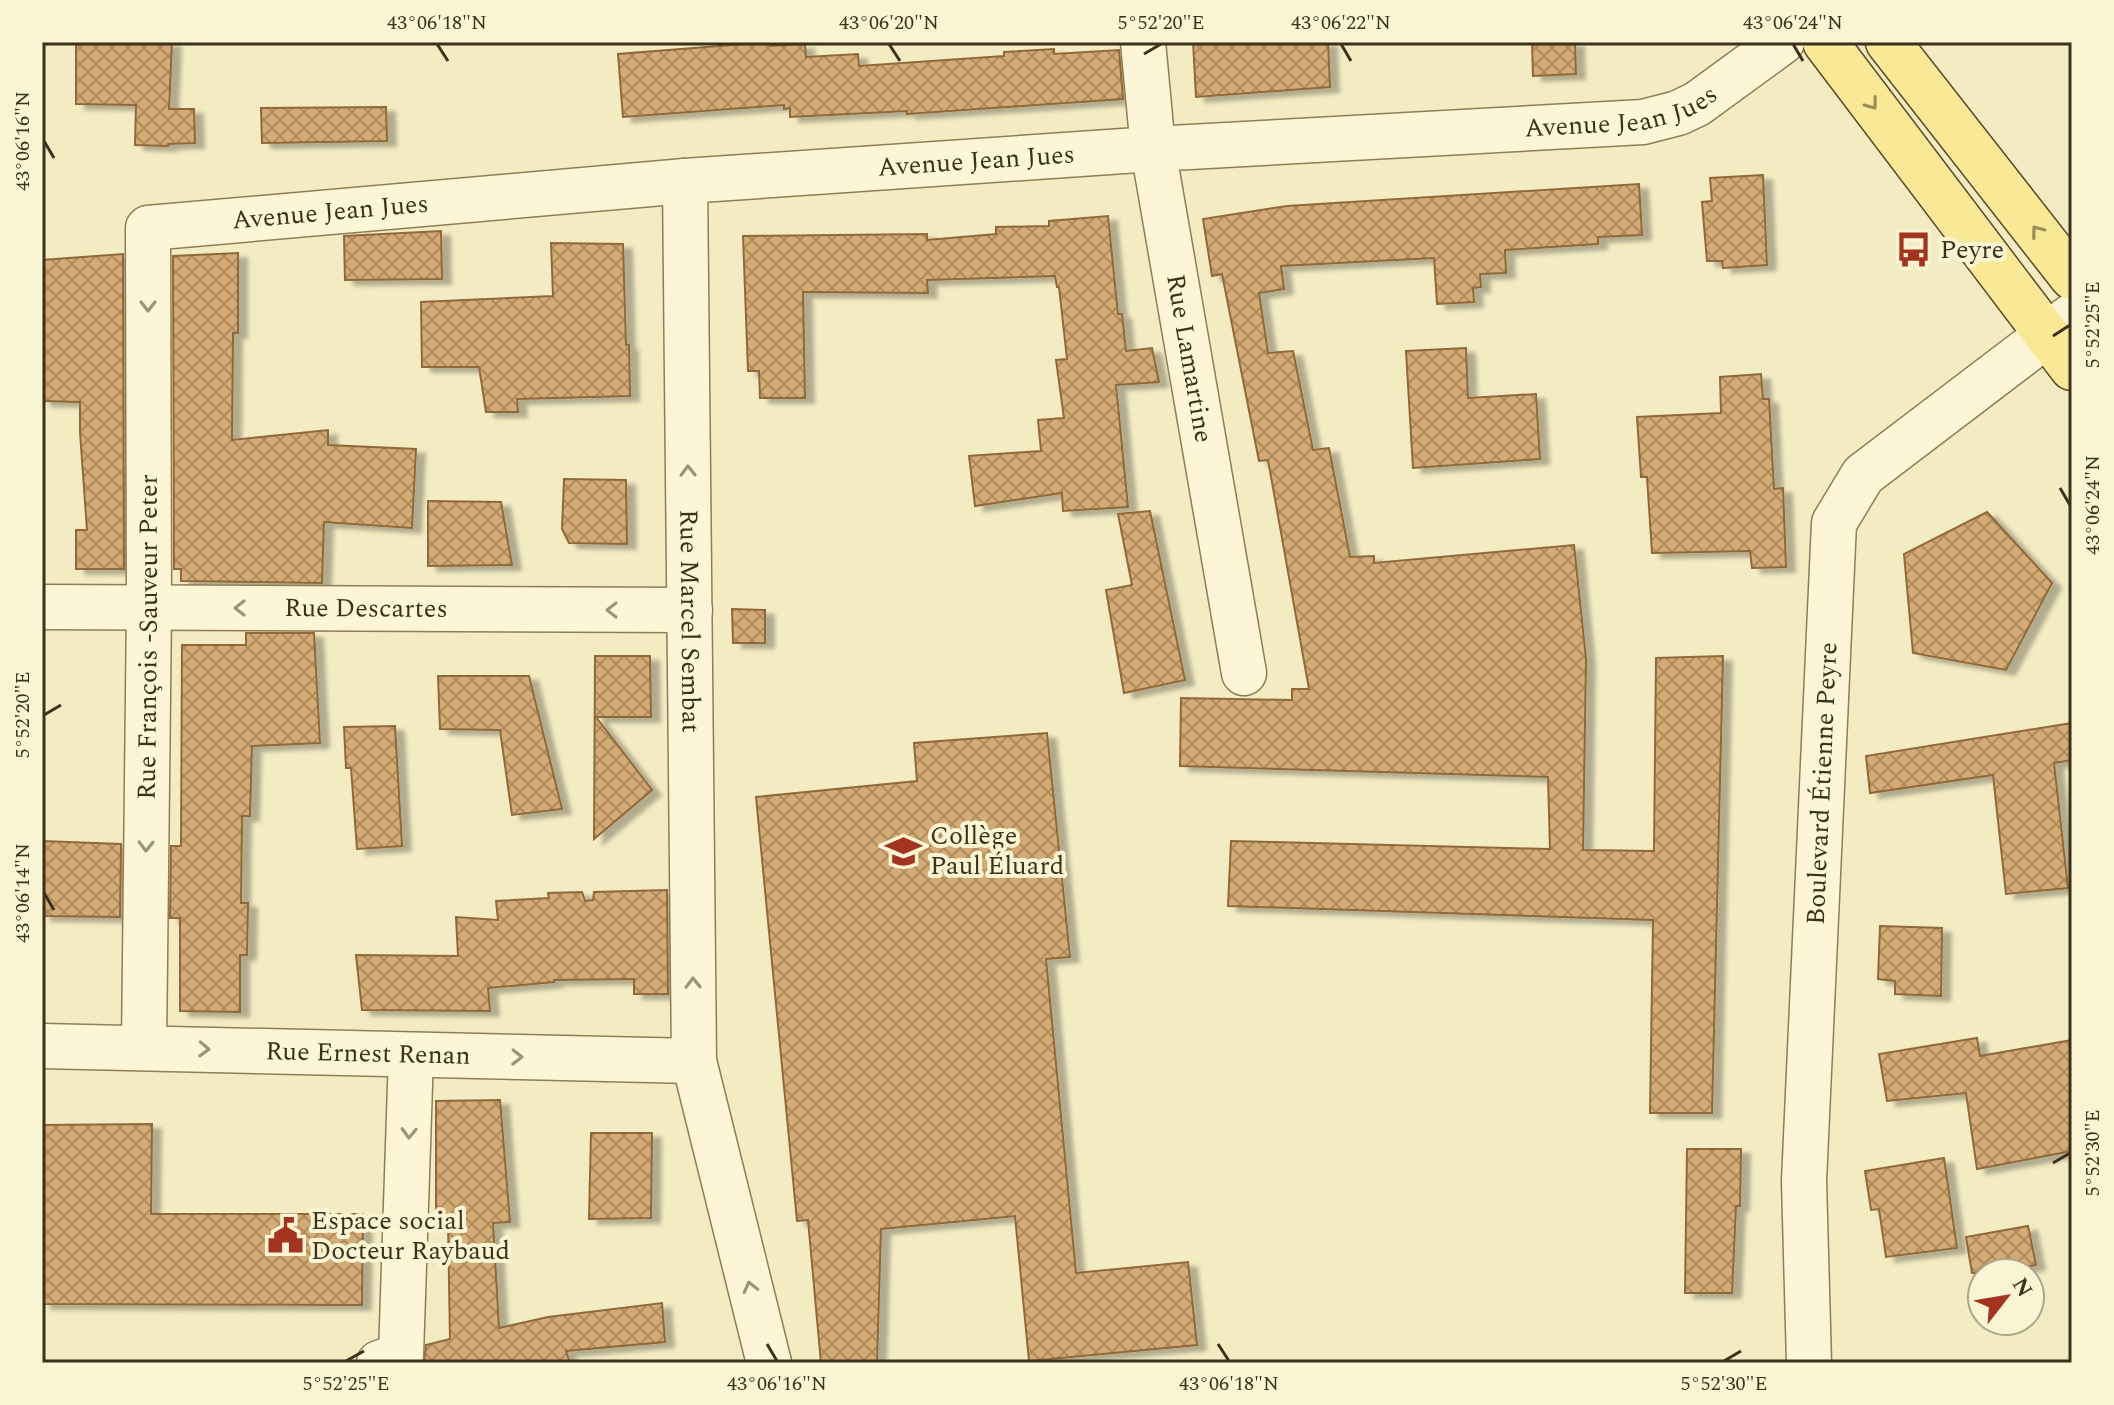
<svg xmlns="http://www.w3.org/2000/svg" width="2114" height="1405" font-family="Spectral,serif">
<defs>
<pattern id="building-cross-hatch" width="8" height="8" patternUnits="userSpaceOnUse" patternTransform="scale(2)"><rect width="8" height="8" fill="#d5ab74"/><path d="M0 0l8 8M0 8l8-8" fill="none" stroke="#ae8c5f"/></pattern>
<filter id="shadow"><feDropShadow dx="9" dy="5" stdDeviation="2" flood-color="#0004"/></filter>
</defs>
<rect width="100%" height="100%" fill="#f3ebc2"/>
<g fill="url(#building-cross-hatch)" stroke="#90693a" stroke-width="2" filter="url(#shadow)">
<path d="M76 42H172L169 109H194L195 143 168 144V146L135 145 136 105 76 104Z"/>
<path d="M770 42V46L805 44 806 57 858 54 859 66 1004 56V52L1054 49V54L1119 50 1123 99 907 114V111L790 117V108L784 109V105L623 117 618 54Z"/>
<path d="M1193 42H1328L1330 87 1196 97Z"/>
<path d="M1532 42H1575L1576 74 1533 76Z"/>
<path d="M386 107 387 141 262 143 261 108Z"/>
<path d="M1763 175 1767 265 1723 268 1722 261H1707L1702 202 1712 201 1710 178Z"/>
<path d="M1639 184 1642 235 1598 237V244L1505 250 1506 273 1480 274 1481 287 1473 288 1474 302 1437 304 1434 258 1281 266 1284 289 1259 293 1268 353 1293 351 1313 450 1329 448 1350 557 1374 556V563L1574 545 1586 659 1583 850 1654 851 1656 658 1723 656 1712 1113H1650L1653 920 1228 906 1231 841 1550 849 1548 777 1180 766 1181 698 1292 700V689H1309L1268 460 1259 461 1222 274 1212 276 1203 219 1287 206Z"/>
<path d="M1108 216 1118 314H1122L1126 351 1152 348 1159 382 1116 385 1128 507 1063 511 1062 493 975 506 969 456 1041 451 1038 420 1064 418 1056 360 1067 359 1059 287H1057L1055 276 927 280 928 293 803 292 805 398H760L759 371H748L743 236 927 234V240L996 234V227L1049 226V221Z"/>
<path d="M441 231 442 279 345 280 344 236Z"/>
<path d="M551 243 623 244 626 345H629L630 396 517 399 518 412H486L479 367H422L421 302 553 296Z"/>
<path d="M238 253V333H233L232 440 328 430V445L416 449 412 528 324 522 322 583 181 581V569H174L173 256Z"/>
<path d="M123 254 124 569H76V530H87L80 432V402L42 401V260Z"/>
<path d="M1466 348 1468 398 1536 394 1540 459 1413 468 1406 351Z"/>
<path d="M1761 374 1763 399H1769L1774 489 1783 488 1786 567 1752 568 1750 551 1652 553 1647 477H1641L1637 417 1721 413 1720 377Z"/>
<path d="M564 479 626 480 627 544 569 543 562 529Z"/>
<path d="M428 501 501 502 512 565 428 566Z"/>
<path d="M1150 511 1185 680 1124 693 1106 590 1132 585 1118 514Z"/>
<path d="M1987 512 2052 583 2006 670 1913 653 1904 554Z"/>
<path d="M732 609 765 610V643H733Z"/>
<path d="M246 633H314L320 743 252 746 250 816H242L241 903H248L247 955H240V1012L180 1011V918H170L171 846H181L182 645H246Z"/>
<path d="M595 656H650L651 717H596L652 790 594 839Z"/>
<path d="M438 676H529L562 809 512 815 500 730 440 729Z"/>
<path d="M2072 723V760L2054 763 2068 888 2006 894 1993 775 1870 793 1866 756Z"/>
<path d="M395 726 402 846 357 849 351 768H346L344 727Z"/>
<path d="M1047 733 1070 957 1046 959 1076 1273 1188 1262 1197 1345 1029 1361 1015 1216 881 1229 877 1363H821L808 1220 797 1221 756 797 917 781 914 743Z"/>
<path d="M42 841 121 844 120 917 42 916Z"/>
<path d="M667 890 668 994H634V979L554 980V982L488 988 490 1011 362 1010 356 955 458 956 456 917 498 920 496 901 549 898 548 893 582 892 585 901 593 900 594 892Z"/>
<path d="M1880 926 1942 928 1941 996 1895 994V981L1878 979Z"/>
<path d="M1977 1038 1980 1056 2072 1040V1151L1977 1169 1966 1093 1887 1101 1879 1054Z"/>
<path d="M500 1100 510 1222 493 1223 499 1328 548 1317 662 1303 665 1342 566 1351 570 1363H424L426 1345 450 1339 448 1223H436V1101Z"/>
<path d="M152 1124 151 1214H363L362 1305 42 1304V1125Z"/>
<path d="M591 1133H652L651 1218 589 1219Z"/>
<path d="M1687 1149H1741L1740 1206H1736L1732 1293H1685Z"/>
<path d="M1944 1158 1957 1248 1886 1257 1879 1209 1871 1210 1865 1171Z"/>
<path d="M2028 1226 2036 1265 1996 1273H1972L1966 1237Z"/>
</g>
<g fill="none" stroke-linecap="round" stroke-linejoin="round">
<defs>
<g id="minor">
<path id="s1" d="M1143 42 1153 149 1244 673"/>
<path id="s2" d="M685 181 694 1061 769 1363"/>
<path id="s3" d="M42 607 690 610"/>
<path id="s4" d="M42 1046 694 1061"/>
<path id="s5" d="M144 1047 149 607 148 228 685 181 1153 149 1643 122 1678 113 1697 104 1782 42"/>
<path d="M379 1363 401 1355 411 1055"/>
<path id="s6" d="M1809 1363 1804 1181 1834 523 1863 475 2072 316"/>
</g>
<g id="major">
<path d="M1825 42 2072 368"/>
<path d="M1888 42 2072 277"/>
</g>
</defs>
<use href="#minor" stroke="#8f7d57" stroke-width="47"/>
<use href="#major" stroke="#5c492b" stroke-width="47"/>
<use href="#minor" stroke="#fcf6d6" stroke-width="44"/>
<use href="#major" stroke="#f9e996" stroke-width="44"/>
</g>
<defs><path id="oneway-chevron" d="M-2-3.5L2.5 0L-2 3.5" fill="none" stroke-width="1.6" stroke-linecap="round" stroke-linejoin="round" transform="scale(2)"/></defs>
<g stroke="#9b8d5a">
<use href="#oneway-chevron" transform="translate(1872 104) rotate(53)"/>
<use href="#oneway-chevron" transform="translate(2037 231) rotate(-127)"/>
</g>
<g stroke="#9c947a">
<use href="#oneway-chevron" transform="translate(148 306) rotate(90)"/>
<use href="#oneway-chevron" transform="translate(688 471) rotate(-91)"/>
<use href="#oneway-chevron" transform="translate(240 608) rotate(-180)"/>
<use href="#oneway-chevron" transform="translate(612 610) rotate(-180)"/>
<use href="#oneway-chevron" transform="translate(146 846) rotate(91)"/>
<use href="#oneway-chevron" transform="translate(693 983) rotate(-91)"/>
<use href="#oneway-chevron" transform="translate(204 1049) rotate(2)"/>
<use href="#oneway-chevron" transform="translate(517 1057) rotate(1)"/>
<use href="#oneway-chevron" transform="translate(409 1133) rotate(92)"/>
<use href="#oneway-chevron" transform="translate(750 1287) rotate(-104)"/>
</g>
<path fill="none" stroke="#3d311d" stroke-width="3" d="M437 44 448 61M889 44 900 61M1341 44 1351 61M1793 44 1803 61M1144 54 1161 44M44 141 54 158M2053 336 2070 325M2060 488 2070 505M44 715 61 705M44 893 54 910M2053 1163 2070 1153M767 1344 777 1361M1218 1344 1229 1361M346 1361 364 1351M1724 1361 1741 1351"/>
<defs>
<symbol id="bus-bare" viewBox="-9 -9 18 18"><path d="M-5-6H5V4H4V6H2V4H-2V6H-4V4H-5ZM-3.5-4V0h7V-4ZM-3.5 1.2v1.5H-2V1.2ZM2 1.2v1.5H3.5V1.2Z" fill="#a43320" stroke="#f9f4d2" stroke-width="2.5" paint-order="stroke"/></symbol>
<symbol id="school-bare" viewBox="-9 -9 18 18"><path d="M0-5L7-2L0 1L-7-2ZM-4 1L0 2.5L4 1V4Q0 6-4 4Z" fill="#a43320" stroke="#f9f4d2" stroke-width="2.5" paint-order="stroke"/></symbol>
<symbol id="civic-bare" viewBox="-9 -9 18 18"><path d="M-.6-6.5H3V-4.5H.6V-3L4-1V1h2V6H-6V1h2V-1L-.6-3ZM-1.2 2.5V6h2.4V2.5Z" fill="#a43320" stroke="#f9f4d2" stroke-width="2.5" paint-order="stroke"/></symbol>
</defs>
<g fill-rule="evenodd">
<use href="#bus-bare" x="1888" y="224" width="51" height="51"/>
<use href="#school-bare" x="878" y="826" width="51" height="51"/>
<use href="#civic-bare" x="260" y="1210" width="51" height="51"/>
</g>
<g text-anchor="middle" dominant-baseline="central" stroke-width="8" stroke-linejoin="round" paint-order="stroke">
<g font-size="26" fill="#3d311d" stroke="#f9f4d2">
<text stroke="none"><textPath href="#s5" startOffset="2298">Avenue Jean Jues</textPath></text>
<text stroke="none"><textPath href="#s5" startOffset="1650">Avenue Jean Jues</textPath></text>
<text stroke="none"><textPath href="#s5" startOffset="1002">Avenue Jean Jues</textPath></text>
<text stroke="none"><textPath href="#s1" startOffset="320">Rue Lamartine</textPath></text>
<text stroke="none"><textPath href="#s3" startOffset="324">Rue Descartes</textPath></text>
<text stroke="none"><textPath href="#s2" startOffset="440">Rue Marcel Sembat</textPath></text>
<text stroke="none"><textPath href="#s5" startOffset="410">Rue François -Sauveur Peter</textPath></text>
<text stroke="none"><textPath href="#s6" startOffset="580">Boulevard Étienne Peyre</textPath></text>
<text stroke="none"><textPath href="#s4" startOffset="326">Rue Ernest Renan</textPath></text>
</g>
<g font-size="26" fill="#3d311d" stroke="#f9f4d2" text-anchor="start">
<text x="1940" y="250">Peyre</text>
<text x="930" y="836">Collège<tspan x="930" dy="30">Paul Éluard</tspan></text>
<text x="311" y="1221">Espace social<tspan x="311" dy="30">Docteur Raybaud</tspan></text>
</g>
</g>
<rect width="2114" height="1405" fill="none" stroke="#f9f4d2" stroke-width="88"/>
<g transform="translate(2006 1297) rotate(59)"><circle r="38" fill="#f9f4d2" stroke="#aea68a" stroke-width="2"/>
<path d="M0-6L14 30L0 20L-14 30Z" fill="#a43320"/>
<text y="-12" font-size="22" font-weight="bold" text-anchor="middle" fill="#3d311d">N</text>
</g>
<rect x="44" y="44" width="2026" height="1317" fill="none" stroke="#3d311d" stroke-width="3"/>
<g font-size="20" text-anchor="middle" fill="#3d311d">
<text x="437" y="29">43°06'18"N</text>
<text x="889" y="29">43°06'20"N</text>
<text x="1161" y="29">5°52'20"E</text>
<text x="1341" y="29">43°06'22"N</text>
<text x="1793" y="29">43°06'24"N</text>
<text transform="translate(22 141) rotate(-90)" y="7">43°06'16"N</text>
<text transform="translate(2092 325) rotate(-90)" y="7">5°52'25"E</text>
<text transform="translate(2092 505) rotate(-90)" y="7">43°06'24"N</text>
<text transform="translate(22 715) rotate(-90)" y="7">5°52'20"E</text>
<text transform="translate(22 893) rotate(-90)" y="7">43°06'14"N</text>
<text transform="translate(2092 1153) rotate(-90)" y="7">5°52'30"E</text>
<text x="346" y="1390">5°52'25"E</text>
<text x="777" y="1390">43°06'16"N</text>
<text x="1229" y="1390">43°06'18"N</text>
<text x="1724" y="1390">5°52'30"E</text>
</g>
</svg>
